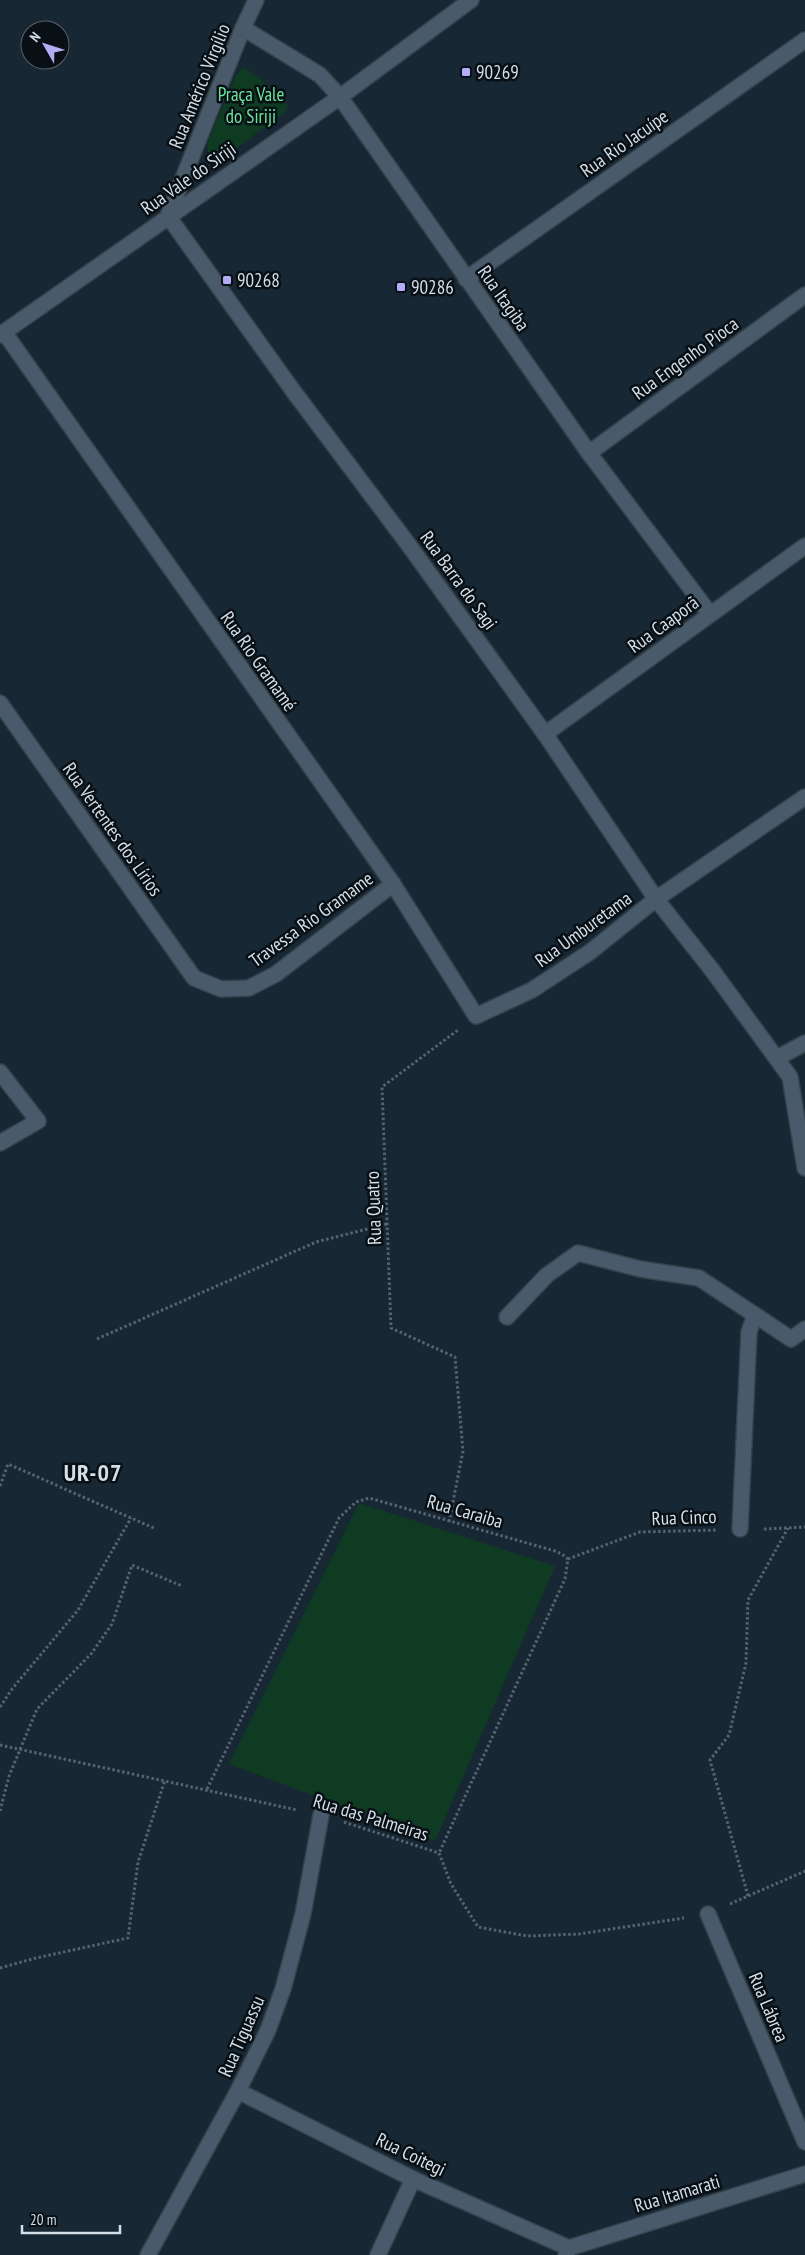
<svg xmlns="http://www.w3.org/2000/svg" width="805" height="2255" font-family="'PT Sans Narrow',sans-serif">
<rect width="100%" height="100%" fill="#172734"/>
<g fill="#0f3b22">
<path d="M244 67 268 85 288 106 285 112 279 117 221 159H216L208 154 207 144 236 75Z"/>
<path d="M359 1503 555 1566 435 1841 229 1764Z"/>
</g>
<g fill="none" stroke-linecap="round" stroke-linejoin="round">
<defs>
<g id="lane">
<path d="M712 970 790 1077 805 1168"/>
<path d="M777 1058 805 1043"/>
<path d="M507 1317 547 1275 578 1253 640 1269 699 1278 755 1315"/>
<path d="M740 1529 749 1332 755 1315 791 1339 805 1329"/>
</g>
<g id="street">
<path d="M256 0 243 28 168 216 294 392 408 544 545 734 656 899 712 970"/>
<path d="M243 28 320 75 340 97 589 453 710 614"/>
<path d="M466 279 805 40"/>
<path d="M4 332 393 884 476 1016 532 990 590 952 656 899 805 797"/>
<path d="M589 453 805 295"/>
<path d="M0 703 194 978 221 989 249 988 276 974 393 884"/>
<path d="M545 734 805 546"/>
<path d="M0 1072 38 1121 0 1143"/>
<path d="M708 1914 805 2142"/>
<path d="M238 2091 413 2179 569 2248"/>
<path d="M148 2255 238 2091 268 2030 283 1989 303 1914 321 1815"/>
<path d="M378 2255 413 2179"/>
<path d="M566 2255 569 2248 805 2174"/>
</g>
<path id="secondary" d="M0 335 340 97 471 0"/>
</defs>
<use href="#lane" stroke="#35424c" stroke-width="18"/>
<use href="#street" stroke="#35424c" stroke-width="18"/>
<use href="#secondary" stroke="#35424c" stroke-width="18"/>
<g stroke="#566470" stroke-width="3" stroke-dasharray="2.5 2.5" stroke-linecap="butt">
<path d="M97 1339 316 1242 387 1224"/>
<path d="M0 1486 8 1464 156 1529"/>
<path d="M449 1522 463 1451 455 1357 391 1328 382 1087 458 1030"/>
<path d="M764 1529 805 1527"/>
<path d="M568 1559 640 1532 717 1530"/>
<path d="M0 1707 12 1689 78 1610 131 1518"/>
<path d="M0 1745 297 1810"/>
<path d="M207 1789 339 1518 356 1502 369 1498 555 1551 562 1554 568 1559 565 1579 439 1853"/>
<path d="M0 1811 9 1776 37 1709 91 1654 112 1624 132 1565 182 1586"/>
<path d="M344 1822 439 1853 451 1884 478 1927 527 1936 579 1934 684 1918"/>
<path d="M748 1896 710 1760 729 1735 746 1663 748 1600 788 1528"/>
<path d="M730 1904 805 1871"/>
<path d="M0 1968 36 1958 128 1938 138 1862 165 1780"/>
</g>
<use href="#lane" stroke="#495b6a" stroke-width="15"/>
<use href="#street" stroke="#495b6a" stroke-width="15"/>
<use href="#secondary" stroke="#495b6a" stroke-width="15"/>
</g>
<g fill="#b5acf8" stroke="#080f15" stroke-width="2">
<rect x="461" y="67" width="10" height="10" rx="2.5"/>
<rect x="222" y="275" width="10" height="10" rx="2.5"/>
<rect x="396" y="282" width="10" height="10" rx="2.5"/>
</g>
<g text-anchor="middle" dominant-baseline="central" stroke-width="5" stroke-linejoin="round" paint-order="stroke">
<g font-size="19" fill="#d5dfe8" stroke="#080f15" text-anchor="start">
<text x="476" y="72">90269</text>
<text x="237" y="280">90268</text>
<text x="411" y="287">90286</text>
</g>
<g font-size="19" fill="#d5dfe8" stroke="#080f15">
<text transform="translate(199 86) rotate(-68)">Rua Américo Virgílio</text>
<text transform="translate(624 143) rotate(-35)">Rua Rio Jacuípe</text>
<text transform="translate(188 178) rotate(-35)">Rua Vale do Siriji</text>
<text transform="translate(504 298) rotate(55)">Rua Itagiba</text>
<text transform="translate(685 358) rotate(-36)">Rua Engenho Pioca</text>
<text transform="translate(459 580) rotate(54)">Rua Barra do Sagi</text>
<text transform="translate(663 624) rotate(-36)">Rua Caaporã</text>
<text transform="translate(259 661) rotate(55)">Rua Rio Gramamé</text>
<text transform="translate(113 829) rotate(55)">Rua Vertentes dos Lírios</text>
<text transform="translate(311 919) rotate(-36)">Travessa Rio Gramame</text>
<text transform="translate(583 929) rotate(-36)">Rua Umburetama</text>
<text transform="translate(373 1208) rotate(-92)">Rua Quatro</text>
<text transform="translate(465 1511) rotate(16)">Rua Caraiba</text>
<text transform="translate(684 1517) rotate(-2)">Rua Cinco</text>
<text transform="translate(371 1817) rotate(17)">Rua das Palmeiras</text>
<text transform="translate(769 2007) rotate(67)">Rua Lábrea</text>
<text transform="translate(241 2036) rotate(-66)">Rua Tiguassu</text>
<text transform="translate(411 2154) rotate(26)">Rua Coitegi</text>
<text transform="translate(677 2193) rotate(-17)">Rua Itamarati</text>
</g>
<g font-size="19" fill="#6ce49c" stroke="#080f15">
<text x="251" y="94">Praça Vale<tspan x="251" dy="22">do Siriji</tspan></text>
</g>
<g font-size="24" font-weight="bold" letter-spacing="1" fill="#d5dfe8" stroke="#080f15">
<text x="93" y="1472">UR-07</text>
</g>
</g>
<g transform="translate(45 45) rotate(309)"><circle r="24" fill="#080f15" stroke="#5a6269"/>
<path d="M0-4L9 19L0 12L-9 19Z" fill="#b5acf8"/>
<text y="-8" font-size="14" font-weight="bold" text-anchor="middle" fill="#d5dfe8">N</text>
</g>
<path d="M22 2225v8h98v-8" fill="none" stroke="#d5dfe8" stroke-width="2.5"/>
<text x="30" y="2225" font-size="15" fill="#d5dfe8" stroke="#080f15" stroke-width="4" paint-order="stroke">20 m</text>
</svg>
